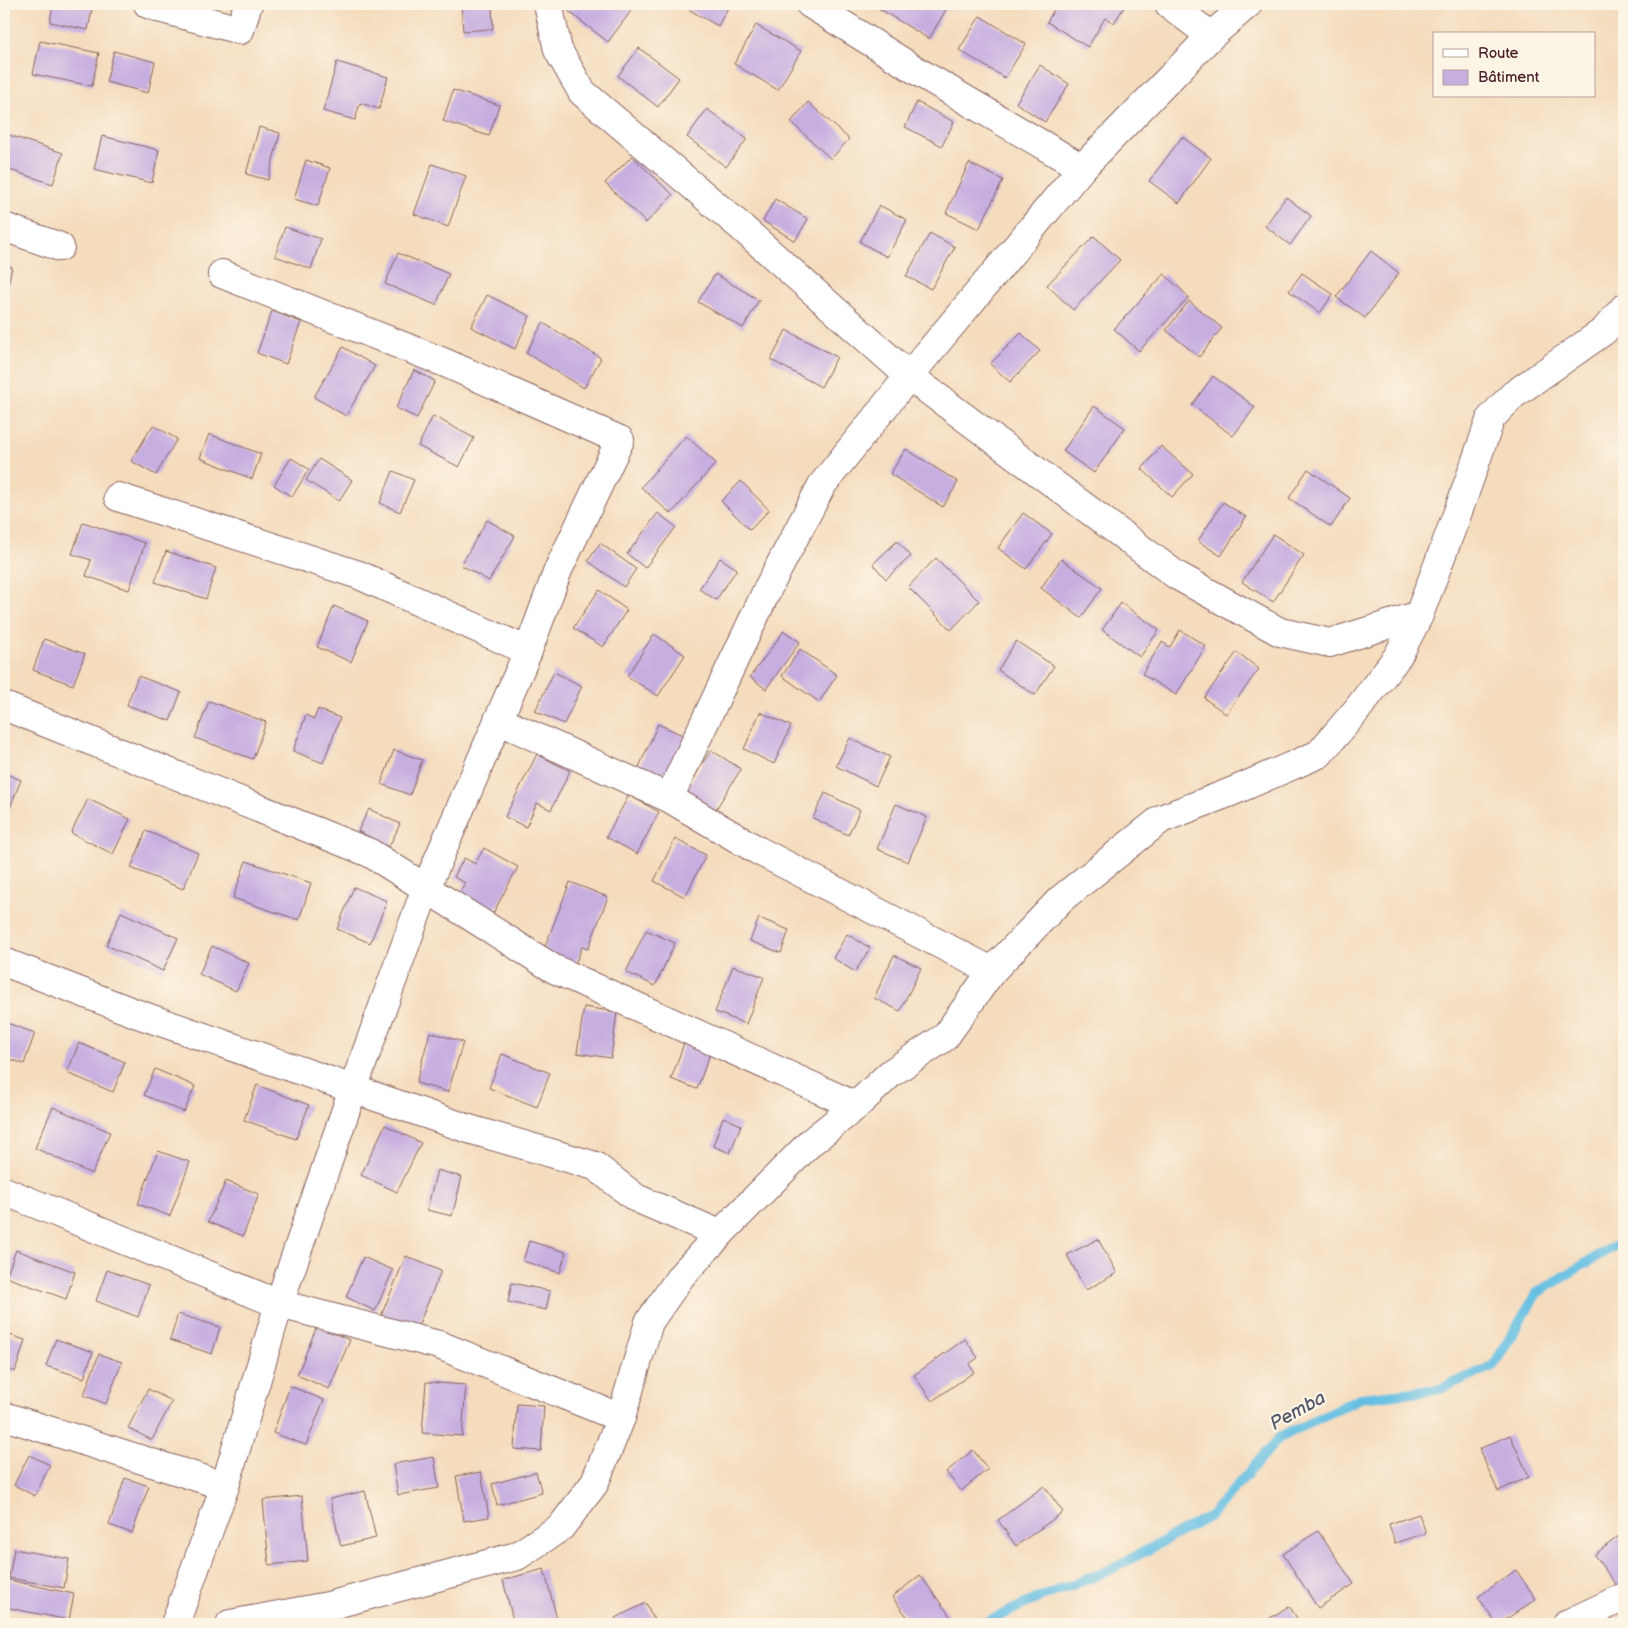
<svg xmlns="http://www.w3.org/2000/svg" width="1628" height="1628" font-family="'Balsamiq Sans',sans-serif">
<rect width="100%" height="100%" fill="#fcf5e5"/>
<filter id="ink" filterUnits="userSpaceOnUse"><feTurbulence type="fractalNoise" baseFrequency=".02" numOctaves="2"/><feDisplacementMap in="SourceGraphic" scale="10" xChannelSelector="R" yChannelSelector="G"/><feConvolveMatrix kernelMatrix="1 2 1 2 8 2 1 2 1" color-interpolation-filters="sRGB"/></filter>
<filter id="wash" filterUnits="userSpaceOnUse"><feTurbulence type="fractalNoise" baseFrequency=".0096" numOctaves="4" result="noise"/><feDisplacementMap in="SourceGraphic" scale="20" xChannelSelector="R" yChannelSelector="G"/><feGaussianBlur stdDeviation="1.12" result="paint"/><feColorMatrix in="noise" values="0 0 0 0 0 0 0 0 0 0 0 0 0 0 0 0 0 1.4 0 .05"/><feComposite in="paint" operator="in"/></filter>
<g filter="url(#wash)">
<rect width="100%" height="100%" fill="#f4dcbd"/>
<g fill="none" stroke-linecap="round" stroke-linejoin="round">
<path stroke="#65bfe3" stroke-width="10" d="M982 1624 1036 1599 1108 1571 1210 1516 1279 1438 1360 1398 1440 1389 1493 1366 1537 1293 1624 1240"/>
</g>
<g id="blocks">
<g fill="#c6aee1">
<path d="M53 4H93L88 30 50 22Z"/>
<path d="M461 4H492L493 29 463 31Z"/>
<path d="M571 4H621L631 11 608 42 567 10Z"/>
<path d="M679 4H730L718 26Z"/>
<path d="M881 4H945L948 6 929 39 878 8Z"/>
<path d="M1057 4H1126L1114 23 1105 18 1088 47 1047 22Z"/>
<path d="M980 16 1026 44 1005 78 959 50Z"/>
<path d="M756 25 801 51 778 90 734 64Z"/>
<path d="M40 41 99 53 92 86 33 74Z"/>
<path d="M639 48 679 78 658 107 618 76Z"/>
<path d="M114 51 155 62 148 93 106 82Z"/>
<path d="M337 62 388 77 379 109 360 103 355 120 323 111Z"/>
<path d="M1040 65 1069 84 1045 122 1016 103Z"/>
<path d="M453 90 499 105 489 136 443 121Z"/>
<path d="M808 102 849 139 831 159 791 122Z"/>
<path d="M917 102 954 122 942 146 905 127Z"/>
<path d="M707 109 747 139 726 167 687 137Z"/>
<path d="M259 127 280 133 268 180 246 174Z"/>
<path d="M9 135 63 153 53 184 4 168V152Z"/>
<path d="M102 136 159 150 152 183 94 169Z"/>
<path d="M1182 137 1211 158 1179 203 1149 181Z"/>
<path d="M632 156 673 195 646 223 605 183Z"/>
<path d="M306 160 330 168 318 206 294 199Z"/>
<path d="M969 163 1003 180 979 229 946 213Z"/>
<path d="M432 164 466 176 448 227 414 214Z"/>
<path d="M1286 197 1311 216 1290 245 1265 226Z"/>
<path d="M775 199 808 219 795 241 763 221Z"/>
<path d="M879 205 907 220 887 257 860 242Z"/>
<path d="M285 227 321 239 311 269 275 256Z"/>
<path d="M930 233 955 247 931 289 906 276Z"/>
<path d="M1094 236 1120 260 1073 310 1047 285Z"/>
<path d="M1371 251 1399 273 1365 318 1336 297Z"/>
<path d="M398 253 449 274 436 305 385 284Z"/>
<path d="M4 266 12 267 7 290 4 289Z"/>
<path d="M1302 273 1333 294 1320 313 1289 291Z"/>
<path d="M715 274 759 300 743 328 698 302Z"/>
<path d="M1164 274 1189 297 1139 351 1114 329Z"/>
<path d="M487 295 530 316 515 349 471 327Z"/>
<path d="M1189 301 1222 328 1199 357 1166 330Z"/>
<path d="M272 311 301 322 286 364 257 353Z"/>
<path d="M543 323 601 358 584 388 526 353Z"/>
<path d="M786 330 837 357 821 387 771 360Z"/>
<path d="M1021 333 1040 351 1010 382 990 364Z"/>
<path d="M343 347 375 366 346 416 314 397Z"/>
<path d="M414 370 435 381 417 418 396 408Z"/>
<path d="M1213 376 1255 407 1233 436 1192 405Z"/>
<path d="M1094 406 1125 428 1094 473 1063 451Z"/>
<path d="M433 416 474 438 459 467 418 446Z"/>
<path d="M153 425 177 439 156 475 131 461Z"/>
<path d="M209 434 261 454 252 479 200 458Z"/>
<path d="M686 436 716 463 671 514 641 487Z"/>
<path d="M1161 446 1193 474 1172 497 1142 469Z"/>
<path d="M906 449 958 482 943 507 890 474Z"/>
<path d="M291 458 309 469 292 497 274 485Z"/>
<path d="M319 459 352 480 339 501 306 480Z"/>
<path d="M1308 469 1350 498 1331 527 1289 498Z"/>
<path d="M393 471 414 480 400 512 380 503Z"/>
<path d="M741 481 769 510 750 530 721 501Z"/>
<path d="M1223 502 1246 517 1221 556 1198 541Z"/>
<path d="M658 513 676 527 645 568 627 554Z"/>
<path d="M1023 513 1052 534 1026 569 998 548Z"/>
<path d="M487 520 515 536 489 581 461 565Z"/>
<path d="M83 522 145 543 129 590 86 576 91 560 72 554Z"/>
<path d="M1273 534 1304 555 1273 602 1242 582Z"/>
<path d="M897 541 911 556 886 579 873 564Z"/>
<path d="M600 543 636 569 624 587 588 561Z"/>
<path d="M166 551 216 568 206 599 155 582Z"/>
<path d="M720 558 737 569 716 600 699 589Z"/>
<path d="M936 558 979 601 951 630 908 587Z"/>
<path d="M1061 559 1102 588 1081 618 1041 588Z"/>
<path d="M599 590 627 610 603 647 573 628Z"/>
<path d="M1121 603 1159 630 1140 657 1102 630Z"/>
<path d="M334 606 368 621 351 662 317 647Z"/>
<path d="M1180 630 1206 646 1176 695 1142 674 1162 642 1170 647Z"/>
<path d="M784 631 800 642 766 689 750 677Z"/>
<path d="M654 634 685 655 658 696 627 676Z"/>
<path d="M44 639 85 654 73 685 33 670Z"/>
<path d="M1016 641 1054 666 1035 695 998 670Z"/>
<path d="M800 649 837 675 819 702 782 676Z"/>
<path d="M1237 652 1259 669 1226 714 1204 698Z"/>
<path d="M554 672 582 686 564 724 535 711Z"/>
<path d="M138 676 181 692 170 721 127 705Z"/>
<path d="M209 701 266 722 253 759 195 738Z"/>
<path d="M318 709 340 718 323 763 293 751 306 715 314 719Z"/>
<path d="M760 712 791 726 774 764 744 749Z"/>
<path d="M658 724 687 737 664 788 635 776Z"/>
<path d="M850 738 890 757 876 786 836 766Z"/>
<path d="M394 750 422 760 410 795 381 784Z"/>
<path d="M711 750 741 769 711 817 681 798Z"/>
<path d="M537 754 570 771 551 810 537 803 526 827 505 817Z"/>
<path d="M4 773 21 780 9 810 4 808Z"/>
<path d="M825 793 860 810 848 835 813 818Z"/>
<path d="M629 795 659 812 637 854 606 837Z"/>
<path d="M88 799 130 819 113 854 71 833Z"/>
<path d="M896 804 927 817 908 862 877 849Z"/>
<path d="M369 809 400 824 389 847 358 831Z"/>
<path d="M146 831 198 853 183 889 131 868Z"/>
<path d="M675 839 706 855 685 897 654 881Z"/>
<path d="M484 848 518 867 490 919 455 900 465 883 454 877 464 858 475 864Z"/>
<path d="M246 861 311 883 299 920 233 898Z"/>
<path d="M570 882 608 897 588 949 582 947 574 967 542 954Z"/>
<path d="M354 887 387 901 370 943 337 929Z"/>
<path d="M121 912 178 938 163 971 106 945Z"/>
<path d="M759 918 789 930 781 953 750 941Z"/>
<path d="M646 930 675 943 655 986 626 972Z"/>
<path d="M847 934 870 948 855 972 833 958Z"/>
<path d="M212 946 249 963 236 991 199 974Z"/>
<path d="M894 955 921 968 900 1011 874 998Z"/>
<path d="M733 966 764 977 746 1024 715 1012Z"/>
<path d="M584 1007 617 1012 611 1058 577 1053Z"/>
<path d="M4 1022 35 1033 24 1064 4 1057Z"/>
<path d="M430 1032 463 1042 448 1092 416 1083Z"/>
<path d="M686 1038 712 1048 697 1089 671 1079Z"/>
<path d="M79 1043 125 1062 113 1092 67 1073Z"/>
<path d="M502 1054 550 1073 537 1107 489 1088Z"/>
<path d="M155 1069 195 1086 184 1112 144 1095Z"/>
<path d="M257 1085 309 1105 296 1139 244 1120Z"/>
<path d="M53 1107 110 1132 92 1174 35 1148Z"/>
<path d="M723 1117 741 1125 730 1153 713 1146Z"/>
<path d="M385 1125 421 1143 397 1192 361 1175Z"/>
<path d="M158 1151 190 1162 170 1216 138 1204Z"/>
<path d="M437 1170 462 1177 452 1216 427 1210Z"/>
<path d="M226 1181 259 1194 243 1236 208 1222Z"/>
<path d="M1098 1239 1117 1273 1086 1290 1067 1255Z"/>
<path d="M529 1241 566 1252 560 1273 523 1261Z"/>
<path d="M16 1250 75 1272 66 1299 6 1277Z"/>
<path d="M406 1256 441 1271 416 1331 381 1316Z"/>
<path d="M363 1257 393 1270 375 1311 346 1297Z"/>
<path d="M107 1270 149 1285 138 1317 96 1301Z"/>
<path d="M512 1283 550 1291 546 1310 508 1302Z"/>
<path d="M178 1314 220 1327 212 1354 170 1340Z"/>
<path d="M317 1326 350 1340 329 1389 297 1375Z"/>
<path d="M4 1333 25 1340 15 1372 4 1368Z"/>
<path d="M56 1339 93 1352 84 1378 46 1366Z"/>
<path d="M965 1339 978 1358 969 1364 974 1372 932 1401 914 1375Z"/>
<path d="M99 1354 122 1362 106 1404 84 1395Z"/>
<path d="M426 1382 466 1385 462 1436 422 1433Z"/>
<path d="M290 1386 324 1400 306 1445 273 1433Z"/>
<path d="M148 1389 172 1401 152 1440 128 1428Z"/>
<path d="M517 1404 544 1406 541 1451 514 1449Z"/>
<path d="M1510 1435 1529 1477 1498 1491 1479 1449Z"/>
<path d="M973 1450 988 1469 961 1491 946 1472Z"/>
<path d="M29 1455 50 1465 35 1496 14 1485Z"/>
<path d="M434 1457 439 1488 398 1495 393 1464Z"/>
<path d="M481 1472 489 1517 464 1521 456 1476Z"/>
<path d="M536 1472 542 1493 497 1505 492 1484Z"/>
<path d="M125 1478 149 1486 132 1533 109 1525Z"/>
<path d="M1044 1486 1063 1512 1016 1546 998 1520Z"/>
<path d="M365 1491 376 1538 341 1546 330 1499Z"/>
<path d="M302 1496 308 1561 269 1565 263 1500Z"/>
<path d="M1419 1514 1426 1533 1395 1543 1389 1524Z"/>
<path d="M1318 1531 1354 1584 1318 1608 1283 1554Z"/>
<path d="M1619 1536 1624 1544V1582L1618 1587 1594 1555Z"/>
<path d="M14 1549 69 1559 64 1588 9 1578Z"/>
<path d="M544 1569 557 1619 537 1624H514L503 1580Z"/>
<path d="M1516 1570 1536 1599 1499 1624H1497L1478 1597Z"/>
<path d="M920 1575 953 1620 947 1624H913L892 1597Z"/>
<path d="M4 1579 74 1594 69 1620 4 1607Z"/>
<path d="M646 1603 656 1624H618L615 1618Z"/>
<path d="M1289 1606 1301 1624H1261Z"/>
<path d="M573 1620 575 1624H562Z"/>
</g>
</g>
</g>
<g filter="url(#ink)">
<use href="#blocks" fill-opacity="0" stroke="#86615e" stroke-width="1"/>
<g fill="none" stroke-linecap="round" stroke-linejoin="round">
<defs>
<g id="minor">
<path d="M148 4 162 9 240 30 248 4"/>
<path d="M548 4 558 50 582 92 740 226 909 376 1176 575 1280 632 1330 643 1419 615"/>
<path d="M810 4 922 74 1082 168"/>
<path d="M1169 4 1211 36"/>
<path d="M4 227 60 247"/>
<path d="M118 497 359 575 528 651"/>
<path d="M4 706 370 853 554 969 856 1106"/>
<path d="M498 720 669 798 757 850 992 971"/>
<path d="M669 798 768 588 822 485 909 376 1082 168 1211 36 1248 4"/>
<path d="M4 962 135 1013 353 1089 469 1129 595 1166 636 1198 720 1234"/>
<path d="M4 1191 279 1304 439 1345 621 1418"/>
<path d="M4 1416 225 1486"/>
<path d="M175 1624 225 1486 279 1304 353 1089 426 888 528 651 558 570 620 440 443 362 222 274"/>
<path d="M230 1624 328 1606 517 1556 561 1527 594 1484 621 1418 649 1322 681 1276 720 1234 811 1142 856 1106 891 1073 945 1037 992 971 1061 899 1161 819 1231 792 1319 754 1356 711 1398 656 1419 615 1459 509 1491 418 1513 395 1604 331 1624 308"/>
<path d="M1567 1624 1624 1597"/>
</g>
</defs>
<use href="#minor" stroke="#86615e" stroke-width="30"/>
<use href="#minor" stroke="#fff" stroke-width="28"/>
</g>
</g>
<g text-anchor="middle" dominant-baseline="central" stroke-width="4.5" stroke-linejoin="round" paint-order="stroke">
<g font-size="19" font-style="italic" fill="#53576b" stroke="#fcf5e5">
<text transform="translate(1298 1411) rotate(-29)">Pemba</text>
</g>
</g>
<rect width="1628" height="1628" fill="none" stroke="#fcf5e5" stroke-width="20"/>
<rect x="1433" y="32" width="162" height="65" fill="#fcf5e5" stroke="#b59f9b"/>
<rect x="1443" y="49" width="25" height="8" fill="#ffffff" stroke="#b59f9b"/>
<text x="1478" y="58" font-size="15" fill="#4a1f2b">Route</text>
<rect x="1443" y="70" width="25" height="15" fill="#c6aee1" stroke="#b59f9b"/>
<text x="1478" y="82" font-size="15" fill="#4a1f2b">Bâtiment</text>
</svg>
